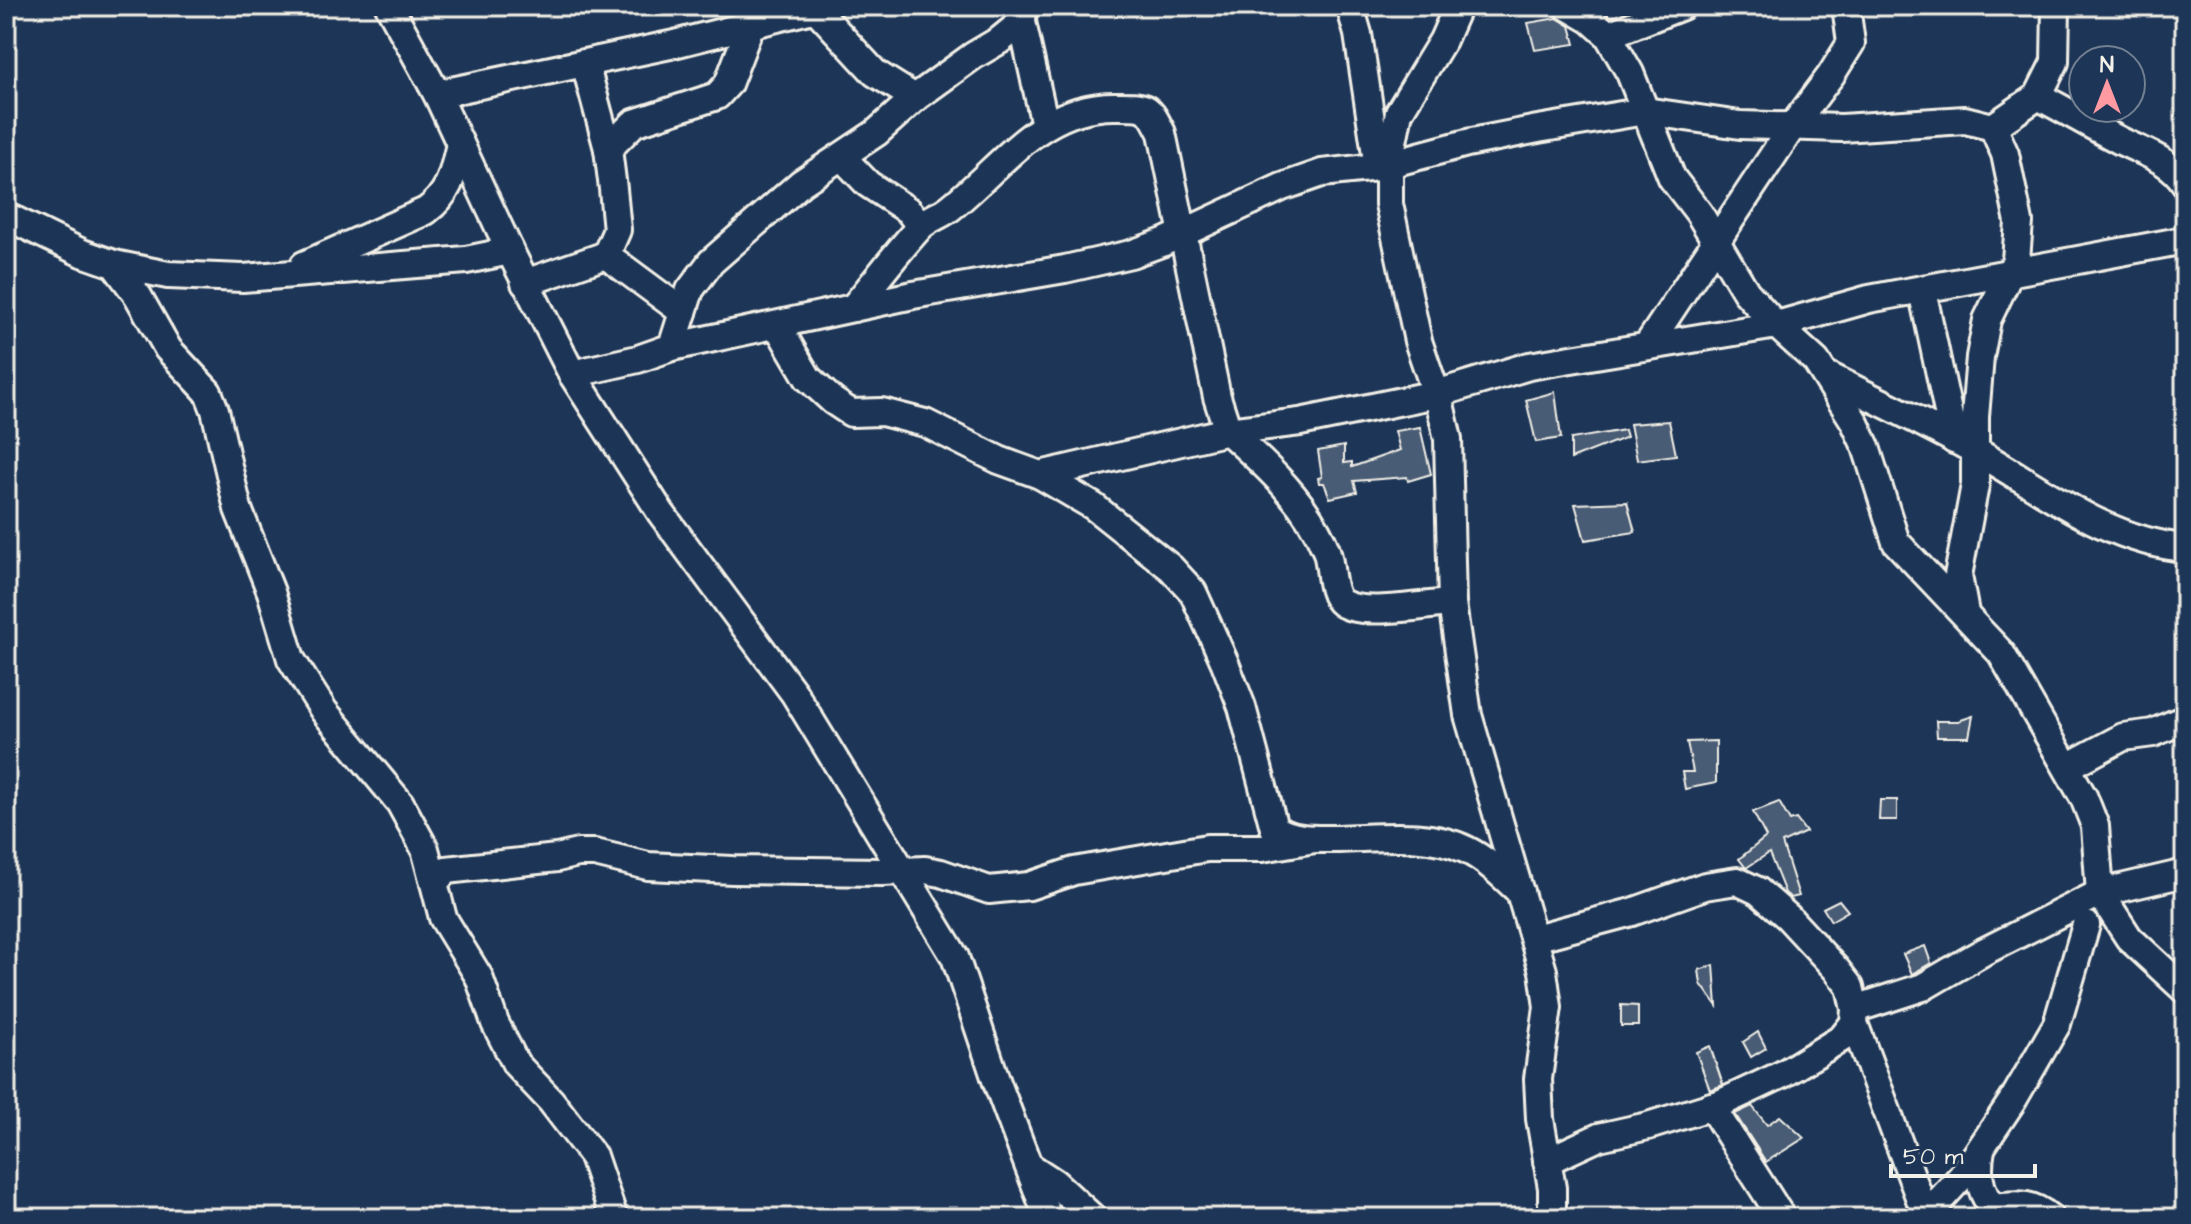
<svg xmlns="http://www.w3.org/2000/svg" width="2191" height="1224" font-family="'Architects Daughter',sans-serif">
<rect width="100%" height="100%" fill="#1d3557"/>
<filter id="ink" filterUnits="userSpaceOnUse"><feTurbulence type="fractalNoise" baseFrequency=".0125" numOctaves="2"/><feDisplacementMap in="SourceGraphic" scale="16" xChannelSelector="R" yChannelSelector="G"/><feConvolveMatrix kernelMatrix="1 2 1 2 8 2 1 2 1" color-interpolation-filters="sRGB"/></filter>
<g filter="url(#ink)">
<g fill="#485b74" stroke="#f4f1e8" stroke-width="2">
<path d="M1557 18 1570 26 1575 44 1535 50 1528 23Z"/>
<path d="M1555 392 1561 438 1536 442 1526 400Z"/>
<path d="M1669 421 1676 455 1637 460 1630 424Z"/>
<path d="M1420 427 1431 474 1408 481 1407 477 1354 481 1357 492 1330 498 1324 483H1319L1318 478 1322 477 1318 451 1344 446V463L1352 462V467L1400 450 1395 431Z"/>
<path d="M1625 430 1627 437 1571 459V439Z"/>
<path d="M1627 502 1635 532 1585 540 1575 504Z"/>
<path d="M1973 716 1969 737H1937L1936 721H1958Z"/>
<path d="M1716 741V783L1685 789 1682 772H1693L1687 742Z"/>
<path d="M1880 800H1897V820H1879Z"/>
<path d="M1779 802 1790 821 1796 819 1806 832 1782 843 1799 896 1791 898 1785 893 1769 853 1746 868 1739 859 1766 837 1753 812Z"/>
<path d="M1839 900 1848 911 1831 921 1823 908Z"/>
<path d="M1925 946 1931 963 1912 974 1903 954Z"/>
<path d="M1714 965 1717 1006 1701 984 1699 970Z"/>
<path d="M1621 1005 1638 1006V1026H1621Z"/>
<path d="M1758 1032 1766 1048 1751 1057 1743 1042Z"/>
<path d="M1710 1046 1723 1085 1710 1090 1696 1052Z"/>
<path d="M1752 1106 1767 1125 1780 1116 1804 1138 1766 1162 1735 1114Z"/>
</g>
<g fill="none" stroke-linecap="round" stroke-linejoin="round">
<defs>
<g id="minor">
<path d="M389 6 437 94 510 251 572 374 661 513 794 693 955 957 996 1080 1048 1218"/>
<path d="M1350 6 1358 34 1378 167"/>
<path d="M1458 6 1443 40 1399 112 1389 162V204L1418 341 1441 408 1448 439 1452 603 1468 715 1543 971 1548 1007 1538 1079 1540 1119 1552 1188V1218"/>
<path d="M1567 6 1591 20 1608 35 1630 73 1672 178 1699 213 1746 292 1772 321 1816 361 1854 421 1866 447 1896 542 2001 653 2084 798 2095 826 2100 893 2129 938 2185 990"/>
<path d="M815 8 875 73 915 98"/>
<path d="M1022 22 1045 125"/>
<path d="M1608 35 1682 6"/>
<path d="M437 94 670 45 825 6"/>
<path d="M2038 96C2065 110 2090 125 2117 139 2141 152 2169 158 2185 183"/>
<path d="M1993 127 2038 96 2055 62 2056 6"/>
<path d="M608 149 634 123 717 96 728 84 751 24"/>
<path d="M842 157 868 184 909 211 920 226"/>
<path d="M6 216 82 253 114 264 168 275 243 278 466 260 510 251"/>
<path d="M606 255 683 312"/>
<path d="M114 264 138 296 168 349 208 392 215 410 238 509 271 592 291 659 324 711 400 803 425 849 434 883"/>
<path d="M304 265 426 211C451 192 453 173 460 144"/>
<path d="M525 283 606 255 617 230 613 189 608 149 585 63"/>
<path d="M1922 290 1954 440"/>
<path d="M853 308C875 282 896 253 919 228 927 219 940 216 950 208 1003 166 1041 105 1116 106 1148 106 1148 105 1162 133L1217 397 1228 431 1300 422 1436 394 1529 366 1777 325 1869 299 2185 240"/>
<path d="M777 325 808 378 833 401 851 413 882 412 925 423 999 460 1040 475 1093 506 1171 568 1193 592 1225 663 1242 707 1274 828C1293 841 1317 839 1339 839 1379 838 1430 831 1467 850 1487 860 1503 876 1520 892"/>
<path d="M1647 346 1792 127 1831 75 1851 43 1846 6"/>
<path d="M672 347 690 290 711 262 801 183 876 133 915 98 973 56 1000 40 1022 22 1023 6"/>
<path d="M572 374 638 359 672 347 913 295 1065 269 1131 254 1164 242 1282 187 1322 173 1378 167 1467 143 1538 129 1645 111 1740 125 1842 128 1965 120 1993 127 2005 154 2019 222 2016 260 1987 320 1980 357 1975 417V485L1958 576 1965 613"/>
<path d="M1825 374C1875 400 1928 424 1977 452 2043 489 2106 541 2185 548"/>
<path d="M1040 475 1228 431C1266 465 1307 502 1326 550 1332 564 1329 594 1342 603 1363 617 1426 604 1452 603"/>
<path d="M2067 767 2123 737 2153 733 2185 719"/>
<path d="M1535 938 1632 912 1705 886 1737 881 1758 891 1788 917 1836 969 1850 987 1855 1009 1854 1023 1927 1218"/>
<path d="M1855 1009 1923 987 1983 952 2100 893 2185 873"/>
<path d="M1711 1106 1782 1218"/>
<path d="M1981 1149C1977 1171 1978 1188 1992 1207 2016 1205 2030 1201 2050 1218"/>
<path d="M1547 1161 1599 1137 1648 1126 1719 1104 1783 1074 1842 1038 1854 1023"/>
<path d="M1029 1166 1055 1183 1093 1218"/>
<path d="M614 1218 593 1156 551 1101 516 1064 495 1023 479 977 443 918 434 883 446 870 557 858 578 853H595L648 866 733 870 882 872 925 870 941 873 989 890 1029 886 1074 871 1207 848H1262L1315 839"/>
<path d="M1931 1218 1941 1199 1962 1176 2013 1100 2057 1024 2086 925"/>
</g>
</defs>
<use href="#minor" stroke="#f4f1e8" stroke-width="32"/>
<use href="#minor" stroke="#1d3557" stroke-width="26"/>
</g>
</g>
<rect width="2191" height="1224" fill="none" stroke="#1d3557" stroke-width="32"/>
<rect x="16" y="16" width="2159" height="1192" fill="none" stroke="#f4f1e8" stroke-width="3" filter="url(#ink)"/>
<g transform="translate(2107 84)"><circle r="38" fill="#1d3557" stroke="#738091" stroke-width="2"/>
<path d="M0-6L14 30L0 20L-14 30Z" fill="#ff9aa2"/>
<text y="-12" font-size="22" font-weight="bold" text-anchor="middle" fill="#f4f1e8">N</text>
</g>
<path d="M1891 1164v12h144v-12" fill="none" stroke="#f4f1e8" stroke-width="4"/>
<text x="1903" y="1164" font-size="24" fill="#f4f1e8" stroke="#1d3557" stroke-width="6" paint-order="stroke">50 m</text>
</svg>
